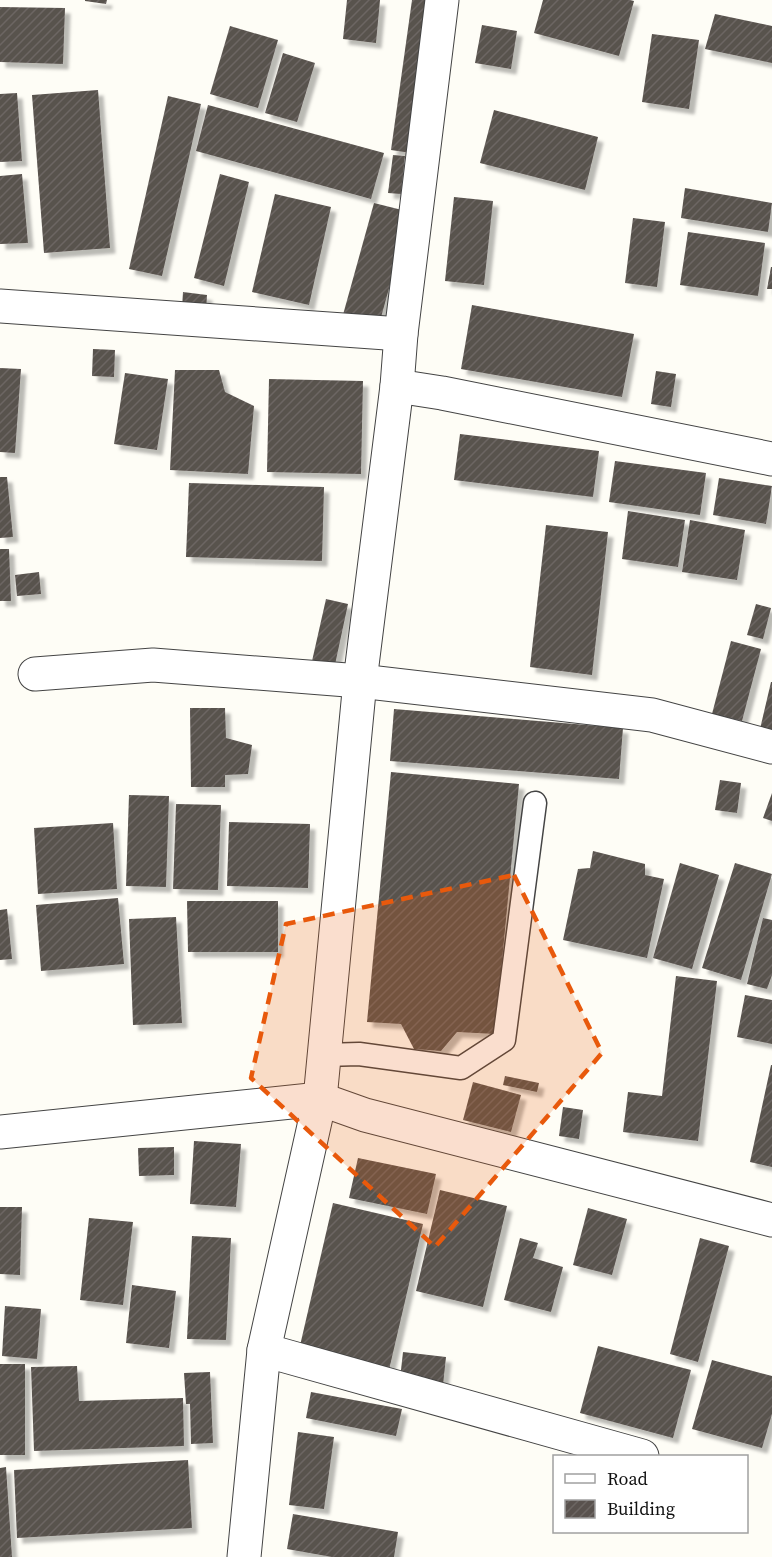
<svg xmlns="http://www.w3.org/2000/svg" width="772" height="1557" font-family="'Source Serif 4',serif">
<defs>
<pattern id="building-hatch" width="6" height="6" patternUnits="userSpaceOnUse" patternTransform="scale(1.5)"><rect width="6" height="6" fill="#59524e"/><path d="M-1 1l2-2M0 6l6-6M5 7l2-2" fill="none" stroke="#6c6663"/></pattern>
<filter id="shadow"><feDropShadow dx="5.5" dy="5.5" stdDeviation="1.5" flood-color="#0004"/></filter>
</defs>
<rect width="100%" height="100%" fill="#fefdf6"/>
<g fill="url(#building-hatch)" filter="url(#shadow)">
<path d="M85 0H107L106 4 85 1Z"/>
<path d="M347 0H380L376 43 343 39Z"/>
<path d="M412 0H440L418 154 391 150Z"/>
<path d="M543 0H630L634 1 619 56 534 33Z"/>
<path d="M0 7 65 8 63 64 0 62Z"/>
<path d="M715 14 772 26V63L705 49Z"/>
<path d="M482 25 517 31 511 69 475 63Z"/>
<path d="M230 26 278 40 258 108 210 94Z"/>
<path d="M652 34 699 40 689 109 642 102Z"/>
<path d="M283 53 315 63 297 122 265 113Z"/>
<path d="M98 90 110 248 44 253 32 95Z"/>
<path d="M17 93 22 161 0 162V94Z"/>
<path d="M168 96 201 104 162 276 129 269Z"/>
<path d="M208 105 384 153 371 199 196 151Z"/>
<path d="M494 110 598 137 585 190 480 163Z"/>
<path d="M393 155 405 156 401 194 388 193Z"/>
<path d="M22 174 28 243 0 244V176Z"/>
<path d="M220 174 249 182 224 286 194 278Z"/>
<path d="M685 188 772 203 768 232 681 218Z"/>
<path d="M275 194 331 207 309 305 252 292Z"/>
<path d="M454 197 493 201 484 285 445 281Z"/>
<path d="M374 203 410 212 377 332 341 322Z"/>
<path d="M633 218 665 222 657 287 625 283Z"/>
<path d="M688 232 765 243 758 296 680 285Z"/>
<path d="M771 267H772V289H767Z"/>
<path d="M183 292 207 295 206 311 182 309Z"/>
<path d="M472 305 634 334 622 397 461 369Z"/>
<path d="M93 349 115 350 114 377 92 376Z"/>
<path d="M0 368 21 369 15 453 0 452Z"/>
<path d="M175 370H219L225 392 254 406 248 474 170 470Z"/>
<path d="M656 371 676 374 671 407 651 404Z"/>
<path d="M125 373 168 379 157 450 114 444Z"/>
<path d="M269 379 363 381 361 474 267 472Z"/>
<path d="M460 434 599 451 593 497 454 480Z"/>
<path d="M615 461 706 473 700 515 609 502Z"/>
<path d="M0 477H7L13 537 0 538Z"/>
<path d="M719 478 772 486 766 524 713 515Z"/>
<path d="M189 483 324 487 322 561 186 557Z"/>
<path d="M628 511 685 520 678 567 622 559Z"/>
<path d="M690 520 745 530 737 580 682 572Z"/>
<path d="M546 525 608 532 592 675 530 667Z"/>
<path d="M0 549H9L11 601H0Z"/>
<path d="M39 572 41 594 17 596 15 575Z"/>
<path d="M326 599 348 604 333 674 310 670Z"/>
<path d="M756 604 771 608 763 639 747 635Z"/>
<path d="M731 641 761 649 742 721 712 714Z"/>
<path d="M771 682H772V732L760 729Z"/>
<path d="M190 708H225L226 738 252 745 248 774 225 775V787H191Z"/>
<path d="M394 709 623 728 619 779 390 761Z"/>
<path d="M391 772 519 784 495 1034 457 1032 441 1051 414 1049 401 1024 367 1022Z"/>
<path d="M720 780 741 783 737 813 715 810Z"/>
<path d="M772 793V821L763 818Z"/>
<path d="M129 795 169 796 166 887 126 886Z"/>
<path d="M176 804 221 805 218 890 173 889Z"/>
<path d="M229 822 310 824 308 888 227 886Z"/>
<path d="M113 823 117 889 38 894 34 828Z"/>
<path d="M593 851 645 864V875L664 879 647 958 563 940 578 869 590 868Z"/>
<path d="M680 863 719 875 692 969 653 958Z"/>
<path d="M735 863 772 874 741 980 702 968Z"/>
<path d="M118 898 124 964 41 971 36 905Z"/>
<path d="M187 901H278V952H188Z"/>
<path d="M7 909 12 959 0 960V910Z"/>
<path d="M176 917 182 1023 133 1025 129 919Z"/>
<path d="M763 918 772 920V975L767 989 747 984Z"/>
<path d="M676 976 717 981 698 1141 623 1132 628 1092 662 1096Z"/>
<path d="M745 995 772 1000V1044L737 1037Z"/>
<path d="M771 1065H772V1167L750 1162Z"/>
<path d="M505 1076 539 1083 537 1092 503 1085Z"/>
<path d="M473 1082 521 1095 511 1132 463 1120Z"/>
<path d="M563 1107 583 1110 579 1139 559 1136Z"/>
<path d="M194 1141 241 1144 236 1207 190 1204Z"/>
<path d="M174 1147V1175L139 1176 138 1148Z"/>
<path d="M358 1158 436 1174 427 1214 349 1198Z"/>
<path d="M440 1190 507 1206 483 1307 416 1291Z"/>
<path d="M333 1203 423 1224 389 1370 299 1350Z"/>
<path d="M0 1207H22L20 1275 0 1274Z"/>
<path d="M588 1208 627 1219 612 1275 573 1265Z"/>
<path d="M89 1218 133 1222 123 1305 80 1300Z"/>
<path d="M192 1236 231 1238 226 1340 187 1339Z"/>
<path d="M520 1238 538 1243 533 1258 563 1267 551 1312 504 1300Z"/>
<path d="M700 1238 729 1246 698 1362 670 1354Z"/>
<path d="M132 1285 176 1291 169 1348 126 1343Z"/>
<path d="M5 1306 41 1309 37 1359 2 1356Z"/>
<path d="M598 1346 691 1370 673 1438 580 1413Z"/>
<path d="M403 1352 446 1357 443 1385 400 1379Z"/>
<path d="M712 1360 772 1376V1414L762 1448 692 1429Z"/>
<rect x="0" y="1364" width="25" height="91"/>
<path d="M77 1366 79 1401 183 1398 184 1446 34 1451 31 1367Z"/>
<path d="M210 1372 213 1443 191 1444 190 1404H186L184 1373Z"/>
<path d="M311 1392 402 1409 396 1436 306 1418Z"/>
<path d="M298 1432 334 1437 324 1509 289 1505Z"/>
<path d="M188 1460 192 1528 17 1538 14 1470Z"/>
<path d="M6 1467 12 1557H0V1468Z"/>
<path d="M293 1514 398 1532 394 1557H332L287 1549Z"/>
</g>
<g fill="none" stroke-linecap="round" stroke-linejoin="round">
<defs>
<path id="lane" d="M324 1055 359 1054 461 1068 504 1040 535 803"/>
<g id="street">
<path d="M0 306 401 334"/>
<path d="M397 386 442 393 772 459"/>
<path d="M35 674 153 665 360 681 652 715 772 747"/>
<path d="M0 1132 320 1099 365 1115 772 1220"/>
<path d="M264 1350 642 1456"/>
<path d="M244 1557 264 1350 320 1099 360 681 397 386 401 334 442 0"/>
</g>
</defs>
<use href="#lane" stroke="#444" stroke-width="25"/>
<use href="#street" stroke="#444" stroke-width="35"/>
<use href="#lane" stroke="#fff" stroke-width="22"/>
<use href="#street" stroke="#fff" stroke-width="33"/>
</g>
<path fill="#e8590c" fill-opacity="0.2" stroke="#e8590c" stroke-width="4.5" stroke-dasharray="12 8" stroke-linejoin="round" d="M514 875 602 1053 435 1247 251 1078 286 924Z"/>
<rect x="553" y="1455" width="195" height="78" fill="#ffffff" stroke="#a0a0a0" stroke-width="1.5"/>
<rect x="565" y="1474" width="30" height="9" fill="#ffffff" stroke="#a0a0a0" stroke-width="1.5"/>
<text x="607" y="1485" font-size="18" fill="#111111">Road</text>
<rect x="565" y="1500" width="30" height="18" fill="url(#building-hatch)" stroke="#a0a0a0" stroke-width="1.5"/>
<text x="607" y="1515" font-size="18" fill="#111111">Building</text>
</svg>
